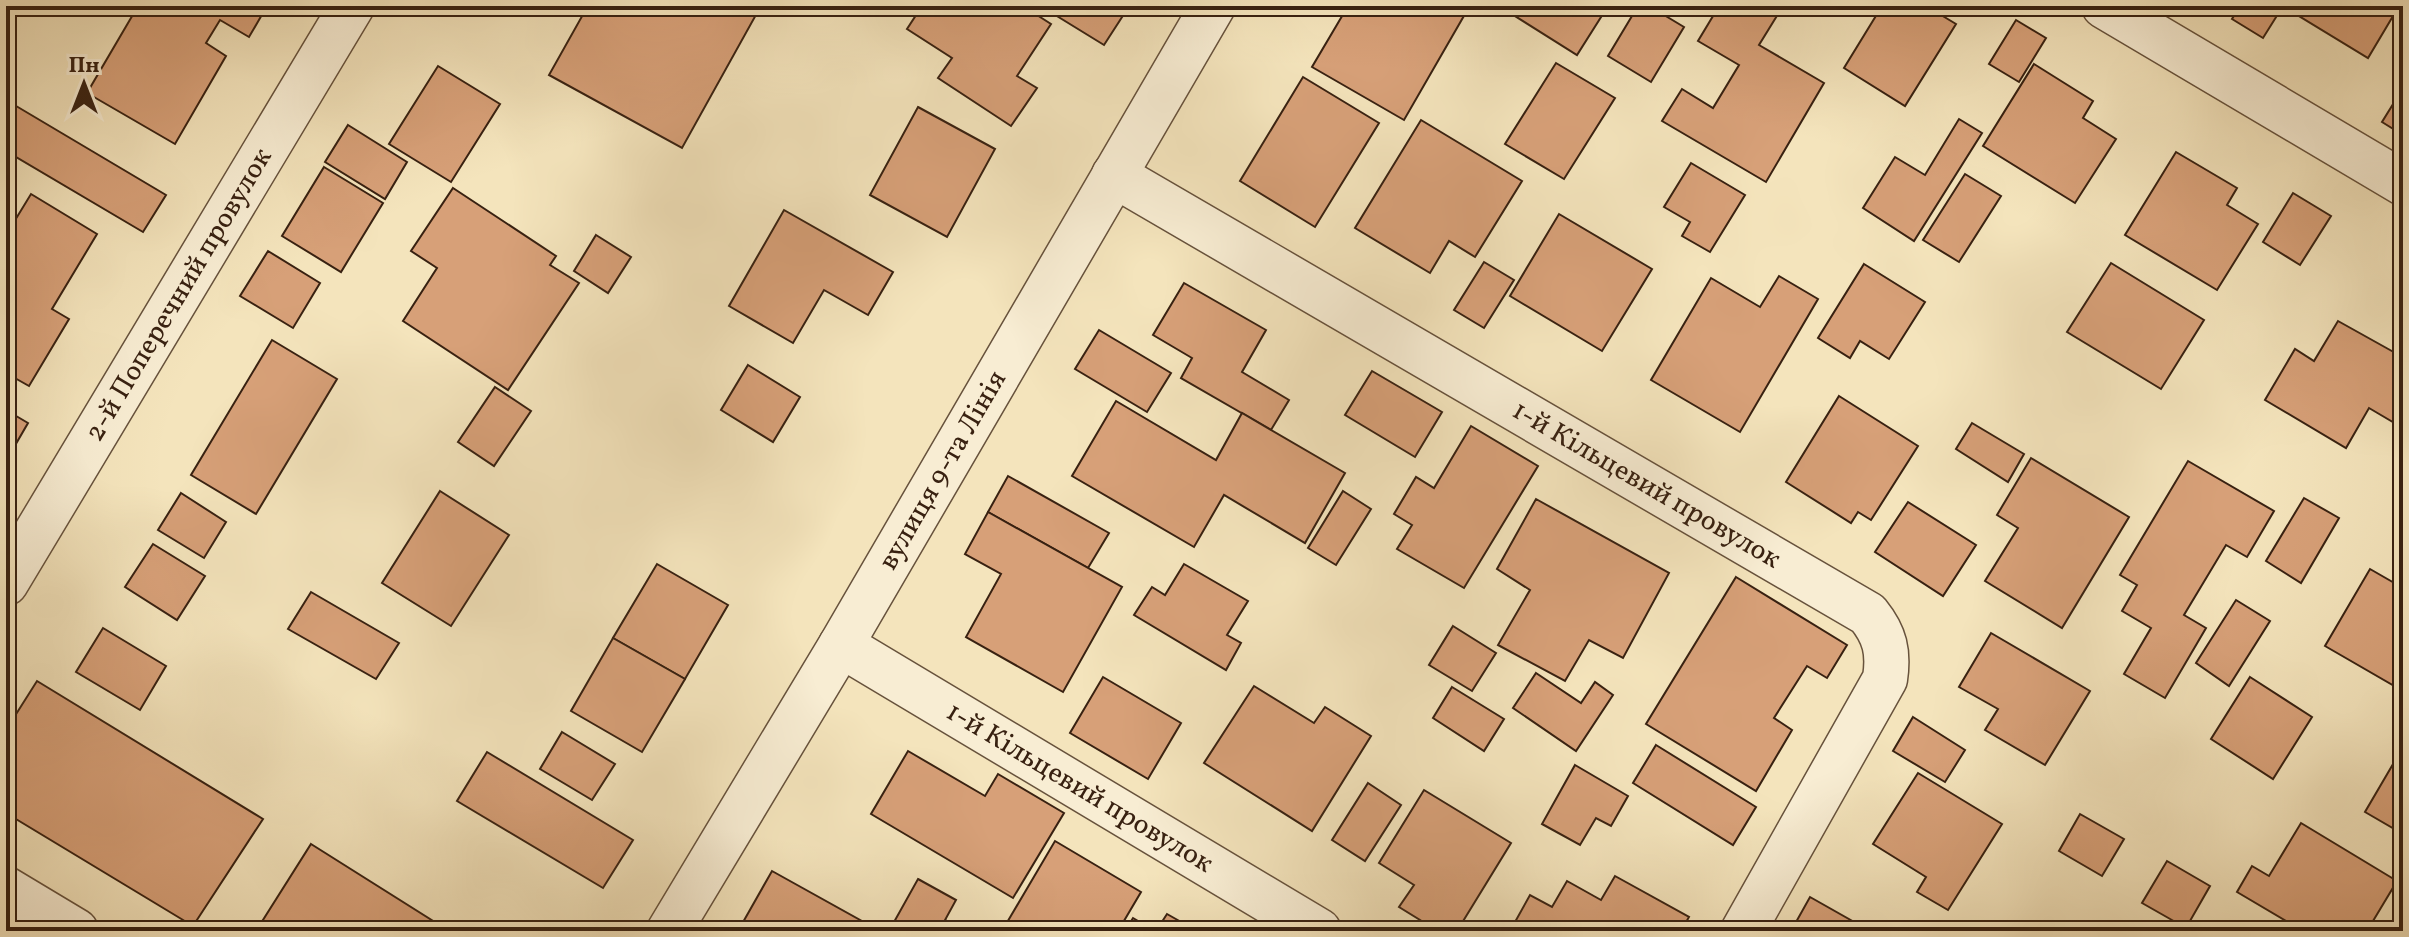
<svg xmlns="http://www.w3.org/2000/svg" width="2409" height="937" font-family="Vollkorn,serif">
<rect width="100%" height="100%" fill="#f4e4bc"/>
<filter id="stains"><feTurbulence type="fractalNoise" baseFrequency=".0025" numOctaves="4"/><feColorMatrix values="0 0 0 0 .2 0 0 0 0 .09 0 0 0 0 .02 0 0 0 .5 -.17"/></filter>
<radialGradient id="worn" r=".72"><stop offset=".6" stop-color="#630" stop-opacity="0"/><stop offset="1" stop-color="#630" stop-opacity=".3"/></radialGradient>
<g fill="#d7a078" stroke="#382111" stroke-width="2">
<path d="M138 6H267L249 37 220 20 206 43 226 56 175 144 87 93Z"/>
<path d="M576 6H744L757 13 682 148 549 75 585 11Z"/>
<path d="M922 6H1043L1037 15 1051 24 1017 76 1037 88 1011 126 938 78 952 58 907 29Z"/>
<path d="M1057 6H1112L1124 14 1104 45 1052 13Z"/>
<path d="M1348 6H1451L1465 14 1404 120 1312 67Z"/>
<path d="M1499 6H1608L1577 55Z"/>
<path d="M1638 6H1649L1684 27 1651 82 1608 56Z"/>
<path d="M1697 6H1783L1759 45 1824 83 1766 182 1662 121 1682 89 1713 108 1739 65 1698 41 1713 16Z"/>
<path d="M1882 6H1926L1956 24 1905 106 1844 68Z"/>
<path d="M2240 6H2283L2263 38 2232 19Z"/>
<path d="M2304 6H2399L2368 58 2299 16Z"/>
<path d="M2016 20 2046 38 2019 82 1989 64Z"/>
<path d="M1556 63 1615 98 1564 179 1505 144Z"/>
<path d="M2034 64 2093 101 2083 118 2116 139 2075 203 1983 146Z"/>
<path d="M438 66 500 104 451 182 389 144Z"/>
<path d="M1303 77 1379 123 1315 227 1240 181Z"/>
<path d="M2403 88V135L2382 122Z"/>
<path d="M6 100 166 195 143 232 6 151 14 134 6 129Z"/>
<path d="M918 107 995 149 947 237 870 195Z"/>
<path d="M1959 119 1982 133 1914 241 1863 208 1895 157 1925 175Z"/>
<path d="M1421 120 1522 181 1475 257 1449 241 1430 273 1355 228Z"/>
<path d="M348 125 407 162 385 199 325 162Z"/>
<path d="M2176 152 2237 188 2227 205 2258 224 2217 290 2125 235Z"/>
<path d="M1691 163 1745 195 1710 252 1682 236 1690 222 1664 207Z"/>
<path d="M324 167 383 203 341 272 282 236Z"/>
<path d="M1965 174 2001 196 1959 262 1923 240Z"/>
<path d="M453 188 556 256 550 265 579 283 508 390 403 321 437 268 411 251Z"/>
<path d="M2293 193 2331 216 2300 265 2263 242Z"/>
<path d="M31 194 97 234 52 309 69 319 29 386 6 373V235Z"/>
<path d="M784 210 893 272 868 315 824 290 793 343 729 306Z"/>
<path d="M1559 214 1652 269 1602 351 1510 296Z"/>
<path d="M596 235 631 257 608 293 574 271Z"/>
<path d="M268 251 320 283 293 328 240 296Z"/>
<path d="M1484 262 1514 280 1484 328 1454 310Z"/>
<path d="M2111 263 2204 320 2161 389 2067 332Z"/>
<path d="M1864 264 1925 302 1889 359 1860 341 1850 358 1818 338Z"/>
<path d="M1779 276 1818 299 1740 432 1651 380 1711 278 1760 307Z"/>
<path d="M1184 283 1266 330 1242 372 1289 400 1271 430 1181 378 1192 358 1153 335Z"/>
<path d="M2338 321 2399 355 2403 348V428L2369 408 2346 448 2265 400 2295 349 2314 361Z"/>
<path d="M1099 330 1171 373 1147 412 1075 369Z"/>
<path d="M272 340 337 379 256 514 191 475Z"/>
<path d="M748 365 800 397 773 442 721 410Z"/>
<path d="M1372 371 1442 412 1415 457 1345 415Z"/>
<path d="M495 387 531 411 494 466 458 442Z"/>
<path d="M1839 396 1918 446 1871 520 1858 512 1851 523 1786 482Z"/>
<path d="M1116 401 1216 460 1242 413 1345 473 1305 543 1224 495 1194 547 1072 476Z"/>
<path d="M6 410 28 423 6 461Z"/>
<path d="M1972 423 2024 454 2008 482 1956 449Z"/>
<path d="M1471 426 1538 466 1464 588 1397 549 1412 525 1394 514 1416 477 1434 488Z"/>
<path d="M2031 458 2129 517 2062 628 1985 581 2018 528 1997 515Z"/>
<path d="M2188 461 2274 511 2247 557 2226 545 2184 615 2206 628 2165 698 2124 674 2151 628 2122 611 2137 585 2120 575Z"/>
<path d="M1008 476 1109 533 1088 568 988 512Z"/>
<path d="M440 491 509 535 451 626 382 583Z"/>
<path d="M1343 491 1371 509 1336 565 1308 548Z"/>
<path d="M181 493 226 522 204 558 158 530Z"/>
<path d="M2304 498 2339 518 2301 583 2266 561Z"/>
<path d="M1536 499 1669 573 1623 658 1589 640 1565 681 1498 645 1530 590 1497 569Z"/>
<path d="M1908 502 1976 545 1943 596 1875 552Z"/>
<path d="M988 512 1122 587 1063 692 966 637 1001 574 965 554Z"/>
<path d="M153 544 205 576 177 620 125 587Z"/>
<path d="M657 564 728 605 685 679 613 638Z"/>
<path d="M1184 564 1248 601 1227 635 1241 643 1226 670 1134 615 1152 587 1165 595Z"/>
<path d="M2370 569 2403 588V691L2325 646Z"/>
<path d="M1736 577 1847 645 1827 678 1807 666 1774 718 1792 730 1756 791 1646 724Z"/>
<path d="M311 592 399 643 376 679 288 629Z"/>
<path d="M2236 600 2270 621 2229 686 2196 663Z"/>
<path d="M1453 626 1496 653 1472 691 1429 665Z"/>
<path d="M103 628 166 666 140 710 76 672Z"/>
<path d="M1991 633 2090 691 2045 765 1985 730 1998 709 1959 687Z"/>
<path d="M613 638 685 679 642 752 571 711Z"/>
<path d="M1536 673 1581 703 1595 682 1613 695 1576 751 1513 708Z"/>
<path d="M1103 677 1181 723 1148 779 1070 733Z"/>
<path d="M2250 677 2312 717 2273 779 2211 739Z"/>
<path d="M37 681 263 819 193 926 6 813V730Z"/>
<path d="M1254 686 1314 723 1325 707 1371 736 1312 831 1204 763Z"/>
<path d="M1452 687 1504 719 1484 751 1433 718Z"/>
<path d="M1913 717 1965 750 1945 782 1893 751Z"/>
<path d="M562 732 615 764 592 800 540 769Z"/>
<path d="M1656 745 1756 807 1733 845 1633 783Z"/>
<path d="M2403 747V834L2365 812Z"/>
<path d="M908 751 985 796 998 774 1064 813 1013 898 871 814Z"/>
<path d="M487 752 633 840 603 888 457 801Z"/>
<path d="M1575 765 1628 796 1611 826 1596 818 1580 845 1542 824Z"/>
<path d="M1918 773 2002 824 1948 910 1917 892 1926 877 1873 844Z"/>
<path d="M1368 783 1401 805 1365 861 1332 840Z"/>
<path d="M1424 790 1511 843 1457 931H1438L1399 907 1414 885 1379 863Z"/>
<path d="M2080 814 2124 839 2102 876 2059 851Z"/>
<path d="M2301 823 2397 881 2367 931H2303L2237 892 2252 866 2269 876Z"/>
<path d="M1055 841 1141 892 1118 931H1002Z"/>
<path d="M311 844 449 931H256Z"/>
<path d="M2167 861 2210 886 2186 928 2142 903Z"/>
<path d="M772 871 878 930 877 931H738Z"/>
<path d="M1615 876 1689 917 1681 931H1510L1530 895 1552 907 1567 881 1601 900Z"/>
<path d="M918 879 956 900 945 920 965 931H889Z"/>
<path d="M1810 897 1870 931H1791Z"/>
<path d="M1167 914 1197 931H1156Z"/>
<path d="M1133 918 1155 931H1125Z"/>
</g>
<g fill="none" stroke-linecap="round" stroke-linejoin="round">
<defs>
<g id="street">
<path d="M2104 6 2403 183"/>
<path id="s1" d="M1114 175 1868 614C1885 635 1889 652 1885 679L1743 931"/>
<path id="s2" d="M6 583 352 6"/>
<path id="s3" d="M841 645 1319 931"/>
<path d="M6 889 76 931"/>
<path id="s4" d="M669 931 841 645 1213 6"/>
</g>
</defs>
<use href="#street" stroke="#67523c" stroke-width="47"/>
<use href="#street" stroke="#f8edd3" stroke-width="44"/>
</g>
<g text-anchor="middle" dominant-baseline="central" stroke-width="8" stroke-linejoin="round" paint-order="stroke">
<g font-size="28" fill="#382111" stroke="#f8edd3">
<text stroke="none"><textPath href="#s2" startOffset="336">2-й Поперечний провулок</textPath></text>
<text stroke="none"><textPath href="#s4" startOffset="536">вулиця 9-та Лінія</textPath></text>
<text stroke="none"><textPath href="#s1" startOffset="616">1-й Кільцевий провулок</textPath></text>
<text stroke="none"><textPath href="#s3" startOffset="278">1-й Кільцевий провулок</textPath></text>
</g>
</g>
<rect width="2409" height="937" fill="none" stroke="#f4e4bc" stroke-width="32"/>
<rect x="8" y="8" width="2393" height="921" fill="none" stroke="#382111" stroke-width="4"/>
<rect x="16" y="16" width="2377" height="905" fill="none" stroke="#382111" stroke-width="2"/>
<g transform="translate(84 84)" stroke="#f8edd3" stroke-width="6" paint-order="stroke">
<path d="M0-6L14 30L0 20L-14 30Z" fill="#382111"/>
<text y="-12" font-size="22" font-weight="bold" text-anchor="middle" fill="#382111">Пн</text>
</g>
<rect width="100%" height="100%" filter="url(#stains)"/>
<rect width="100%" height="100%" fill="url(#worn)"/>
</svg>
